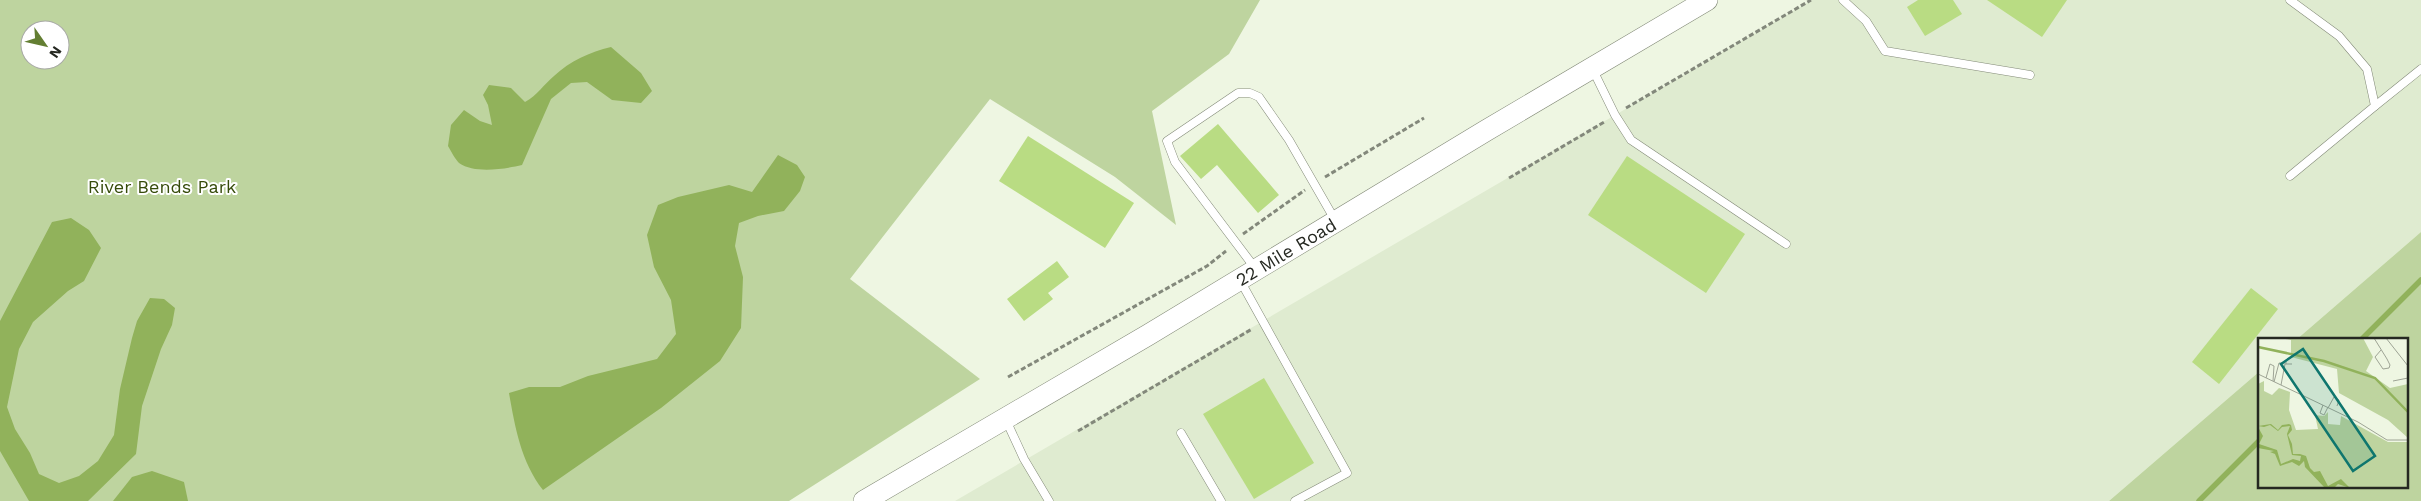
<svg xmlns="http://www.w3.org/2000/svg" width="2421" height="501" font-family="'Work Sans',sans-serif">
<rect width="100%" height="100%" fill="#eef6e2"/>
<path fill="#dfebd0" d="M1812 0H2421V232L2296 340H2260V371L2109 501H955Z"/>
<g fill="#bed49f" fill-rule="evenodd">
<path d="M0 0H1260L1229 54 1152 111 1176 225 1115 177 990 99 850 279 980 379 789 501H0ZM30 30H60V60H30Z"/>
<path d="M2421 232V501H2109L2260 371V487H2407V340H2296Z"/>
</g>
<g fill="#91b25b">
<path d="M611 47 641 73 652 91 641 103 612 100 587 82 571 83 551 99 522 165C504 169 475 174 459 163 455 159 451 151 448 146L451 125 464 110 480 121 492 125 488 105 483 95 489 85 511 88 525 102C538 95 543 85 554 76 570 61 590 52 611 47Z"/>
<path d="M778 155 797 165 805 177 800 191 784 211 758 216 739 223 735 246 743 277 741 328 720 361 661 408 543 490C521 462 515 427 509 393L529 387H560L588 376 657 359 676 334 671 300 654 267 647 235 658 205 678 197 729 185 752 192Z"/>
<path d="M71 218 89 230 101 248 84 281 68 291 33 322 19 349 7 407 15 429 30 453 39 474 59 483 79 476 98 461 114 435 120 389 132 338 137 321 150 298 164 299 175 308 172 325 161 349 142 406 136 454 88 501H29L0 451V321L52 222Z"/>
<path d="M152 471 184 482 188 501H113L132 477Z"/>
</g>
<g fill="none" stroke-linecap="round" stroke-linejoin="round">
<g stroke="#91b25b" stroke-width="5.5">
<path d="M2361 340 2421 280"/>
<path d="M2199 501 2260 440"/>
</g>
</g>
<g fill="#b9dc83">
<path d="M1918 0H1953L1962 14 1925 36 1907 7Z"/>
<path d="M1987 0H2067L2042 37Z"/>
<path d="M1218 124 1279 195 1258 213 1217 165 1201 179 1180 156Z"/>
<path d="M1028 136 1134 203 1105 248 999 181Z"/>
<path d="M1627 156 1745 234 1706 293 1588 215Z"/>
<path d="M1057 261 1069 277 1048 293 1053 299 1024 321 1007 299Z"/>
<path d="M2251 288 2278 309 2219 384 2192 362Z"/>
<path d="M1264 378 1314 463 1254 499 1203 414Z"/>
</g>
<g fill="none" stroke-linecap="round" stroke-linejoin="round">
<defs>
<g id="lane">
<path d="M1843 0 1866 21 1885 51 2030 75"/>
<path d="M1593 70 1615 115 1631 140 1786 244"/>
<path d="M2375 106 2421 69"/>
<path d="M2290 176 2375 106 2367 69 2339 36 2290 0"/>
<path d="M1255 268 1175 162 1167 141 1238 93H1250L1259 97 1289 140 1335 220"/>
<path d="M1241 282 1347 473 1295 501"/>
<path d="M1006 420 1024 459 1049 501"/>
<path d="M1181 433 1221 501"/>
</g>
<path id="secondary" d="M864 501 1148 335 1487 130 1707 0"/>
</defs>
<use href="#lane" stroke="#838a78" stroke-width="9"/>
<use href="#secondary" stroke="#838a78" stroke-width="22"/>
<g stroke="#83887b" stroke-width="3" stroke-dasharray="5 2.5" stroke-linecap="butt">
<path d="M1626 108 1811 0"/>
<path d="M1325 177 1424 118"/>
<path d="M1509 178 1606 121"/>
<path d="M1243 234 1305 190"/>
<path d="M1008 377 1207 266 1226 251"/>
<path d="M1078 431 1252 329"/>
</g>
<use href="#lane" stroke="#fff" stroke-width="8"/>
<use href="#secondary" stroke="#fff" stroke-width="21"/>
</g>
<g text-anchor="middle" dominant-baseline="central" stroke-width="4" stroke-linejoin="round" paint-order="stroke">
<g font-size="18" fill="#364b0a" stroke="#fff">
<text x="162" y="186">River Bends Park</text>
</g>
<g font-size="18" fill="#252821" stroke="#fff">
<text transform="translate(1286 252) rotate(-31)">22 Mile Road</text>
</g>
</g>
<g transform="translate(2258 338)">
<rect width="150" height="150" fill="#eef6e2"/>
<path d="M23 0H105L115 19 108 33 132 50 150 46V100L130 82 81 55 79 31 33 19V2ZM6 43V53L14 57 21 50 32 54 31 72 38 92 60 91 57 77 66 78 70 74V86L82 87 83 78 130 104H150V150H0V46Z" fill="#bed49f"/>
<path d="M13 86 20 92 24 87 31 86 33 87 34 92 30 97 34 106 35 116H42L48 118 52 130 56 134 62 133 70 148 83 141 92 150 80 146 76 150 66 149 47 129 46 123 41 128 34 124 22 128 17 116 12 114 16 113 0 110V89L5 98 1 106 19 112 23 126 35 121 42 123 43 118 34 117 29 96 32 88 24 89 20 93 12 87 6 89 0 88Z" fill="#91b25b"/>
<path fill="none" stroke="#91b25b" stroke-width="2.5" d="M0 9 66 23 117 40 150 74"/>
<path fill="none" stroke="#9ea495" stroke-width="1" d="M116 0 129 21 132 27 131 30 125 31 117 19 123 12M128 0 150 28M0 36 100 84 129 102H150M8 40 12 26 16 28 15 43M135 43 150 40M16 44 21 25H29M23 47 27 26H34M65 67 62 75 66 77 70 69M70 70 76 59 81 62 79 68"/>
<path fill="#0f766e" fill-opacity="0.15" stroke="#0f766e" stroke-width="2.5" d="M45 11 117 118 95 133 23 26Z"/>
<rect width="150" height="150" fill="none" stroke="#252821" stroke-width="2.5"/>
</g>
<g transform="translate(45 45) rotate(124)"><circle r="24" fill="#ffffff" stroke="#a8a9a6"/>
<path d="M0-4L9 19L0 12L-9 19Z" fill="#637e32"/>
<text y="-8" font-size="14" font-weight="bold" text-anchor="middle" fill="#252821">N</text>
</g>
</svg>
